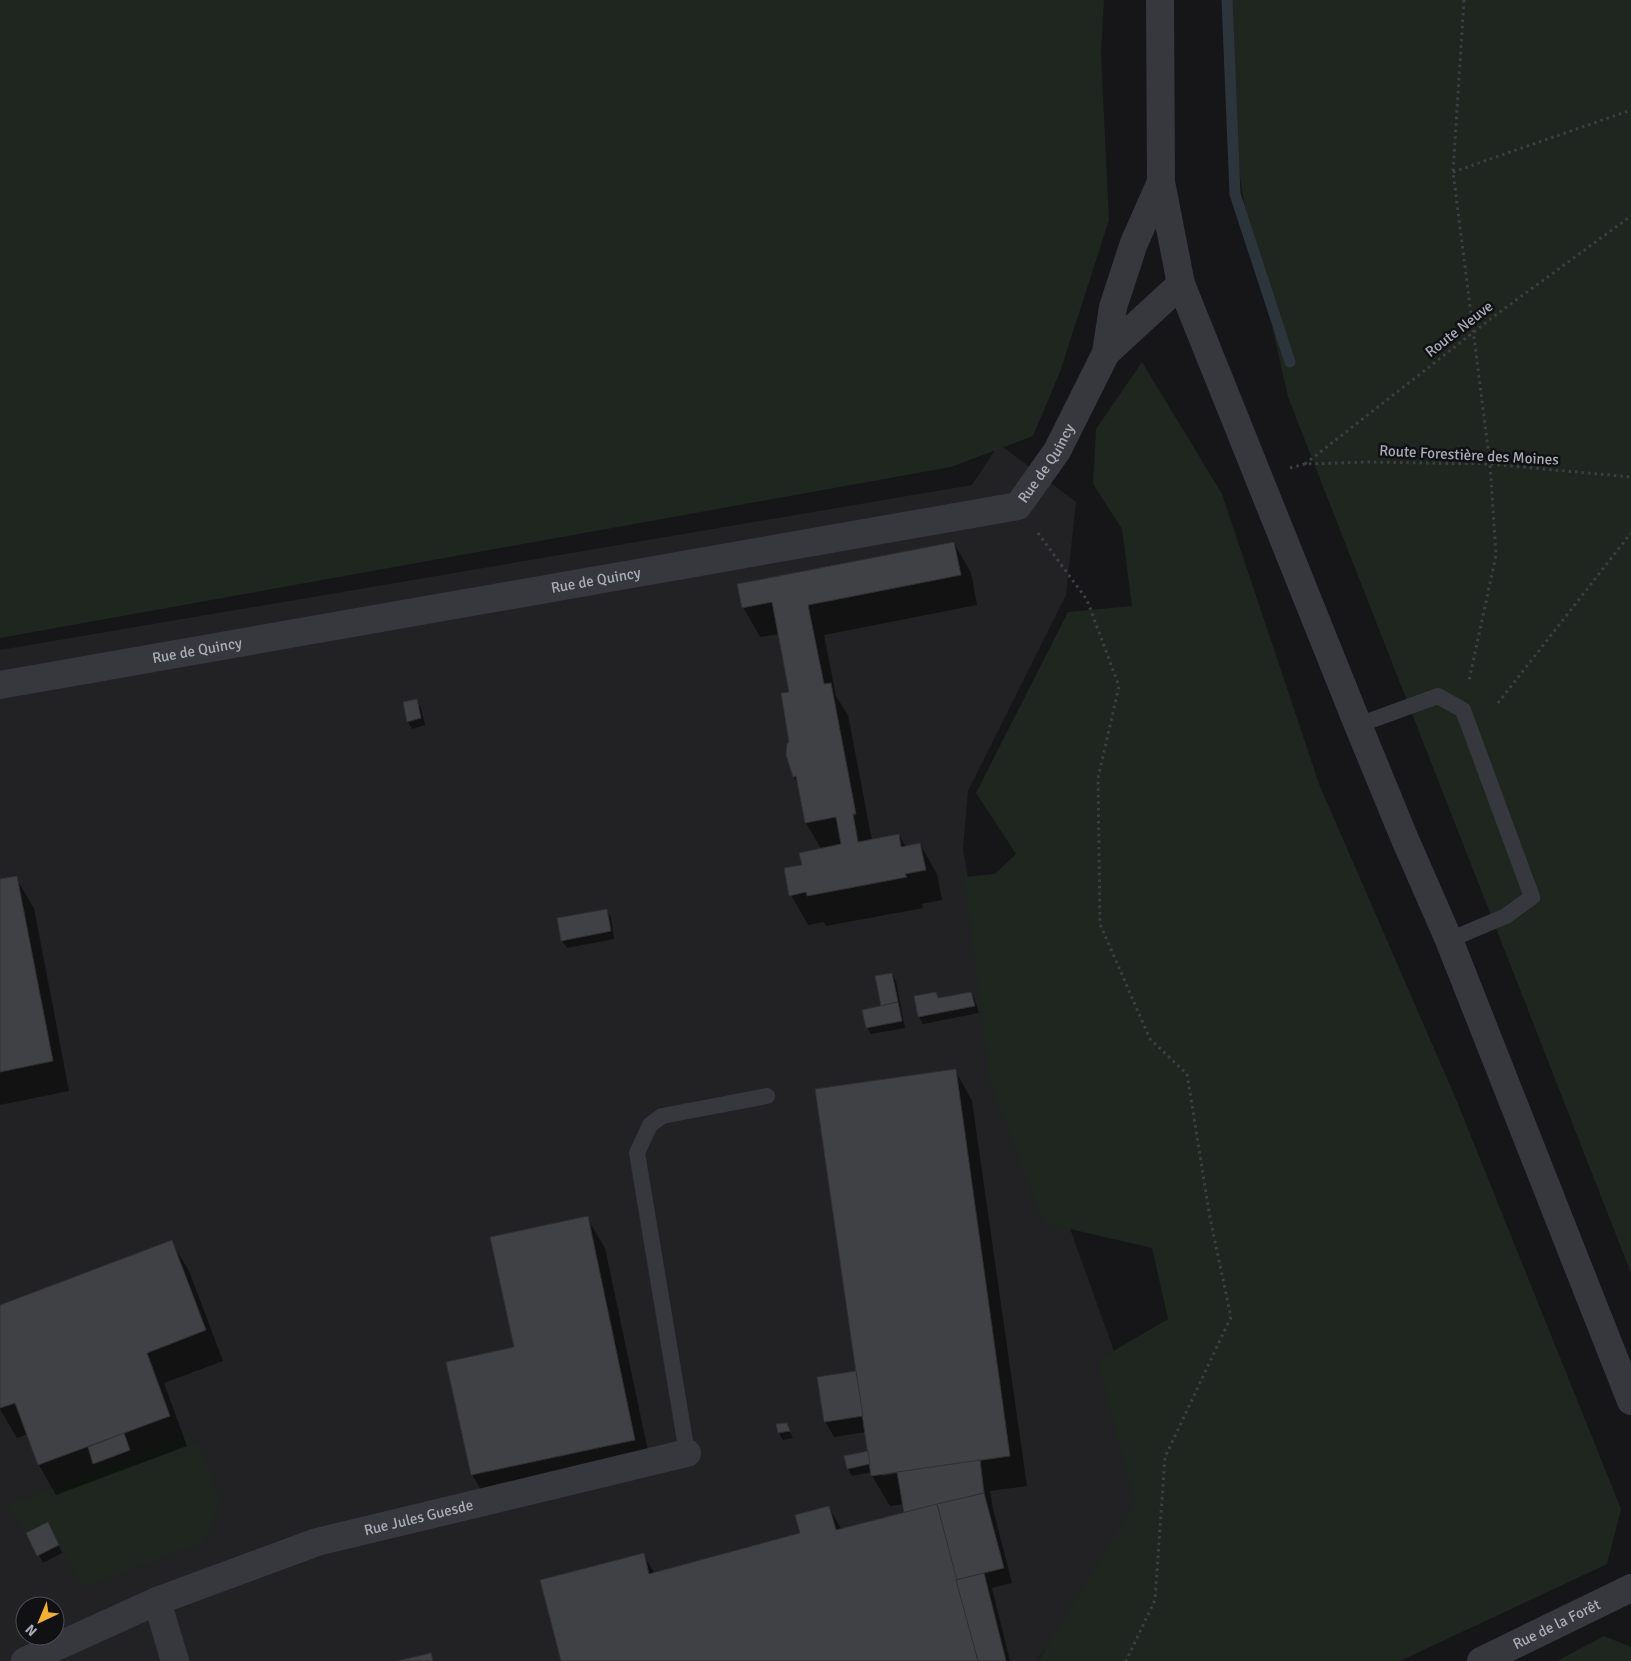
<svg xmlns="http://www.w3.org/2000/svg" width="1631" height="1661" font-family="Signika,sans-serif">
<rect width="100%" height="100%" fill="#161618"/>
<path fill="#222225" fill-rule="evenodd" d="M999 444 1076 502 1066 595 968 791 963 848 990 1005 1155 1466 1141 1511 1037 1661H0V650L972 485ZM25 1606H55V1636H25Z"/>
<g fill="#1e261f">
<path d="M0 0H1104L1101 53 1109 220 1060 372 1033 436 951 467 0 638Z"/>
<path d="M1229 0H1631V1273L1288 397 1244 203 1225 76Z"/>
<path d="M1142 362 1222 494 1319 784 1456 1099 1621 1509 1607 1564 1400 1661H1038L1135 1503 1098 1360 1168 1319 1152 1248 1044 1223 990 1082 964 877 995 874 1016 854 976 793 1068 612 1132 606 1122 529 1093 484 1096 429Z"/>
<path d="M182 1435 200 1446 220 1502 205 1541 83 1588 48 1523 26 1533 7 1506Z"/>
<path d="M1604 1636 1631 1647V1661H1557Z"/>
</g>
<g fill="#0007" fill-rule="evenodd">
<path d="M954 543 971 573 977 605 824 635 836 696 848 715 872 841 899 835 906 847 920 844 937 874 942 900 922 904 923 908 826 926 824 922 808 925 791 895 803 866 822 850 806 823 799 785 794 777 788 754 791 743 790 693 780 634 760 637 743 607Z"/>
<path d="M416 701 421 708 425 725 412 729 408 722Z"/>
<path d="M16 878 34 908 69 1091 0 1105V881Z"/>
<path d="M606 910 611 917 614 939 567 948 562 940Z"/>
<path d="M892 974 896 981 905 1028 871 1034 867 1027 883 1007Z"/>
<path d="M936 993 939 999 971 993 975 1000 979 1013 923 1024 919 1017Z"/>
<path d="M955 1070 972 1101 1027 1486 990 1491 993 1509 1012 1583 992 1588 1010 1661H563L643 1554 655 1574 802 1534 829 1508 842 1530 906 1514 904 1504 890 1506 872 1476V1472L852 1476 848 1469 870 1457 866 1432 834 1437 825 1421 855 1373ZM898 1471V1473L883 1476V1473Z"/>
<path d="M587 1218 605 1248 652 1470 489 1504 472 1474 515 1348Z"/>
<path d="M171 1241 189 1271 223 1361 164 1383 187 1446 56 1495 39 1465 28 1434 17 1438 0 1409V1306Z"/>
<path d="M786 1424 793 1438 783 1440 779 1433Z"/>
<path d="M52 1531 62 1553 43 1563 28 1534Z"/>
</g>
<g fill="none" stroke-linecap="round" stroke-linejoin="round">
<path stroke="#2c353c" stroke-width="11" d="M1227 0 1235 194 1290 362"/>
</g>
<g fill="#404145" stroke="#303034">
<path d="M954 542 961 575 808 605 824 684 831 683 856 814H853L858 842 899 834 901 847 920 843 926 870 905 874 907 877 807 896 806 892 789 896 784 868 802 865 799 853 841 844 836 817 805 823 796 776 793 777 786 755 787 744 789 742 781 693 789 692 772 602 742 608 737 584Z"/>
<path d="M417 699 421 718 407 722 403 702Z"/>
<path d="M17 876 53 1061 0 1072V879Z"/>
<path d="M607 909 611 931 561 941 557 918Z"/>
<path d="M892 973 898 1002 881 1006 875 976Z"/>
<path d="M936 992 938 998 971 992 975 1006 918 1017 914 996Z"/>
<path d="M898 1002 902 1021 866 1028 862 1010Z"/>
<path d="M956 1069 1010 1456 871 1476 815 1089Z"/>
<path d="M588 1216 635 1440 471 1475 446 1362 514 1347 490 1237Z"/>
<path d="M172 1240 206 1330 147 1353 170 1416 38 1465 15 1403 0 1408V1305Z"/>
<path d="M856 1371 863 1416 824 1422 817 1377Z"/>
<path d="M787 1423 790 1431 778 1433 776 1424Z"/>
<path d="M124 1433 130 1450 93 1464 88 1447Z"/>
<path d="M868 1451 870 1464 847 1469 844 1456Z"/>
<path d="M980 1460 984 1493 904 1513 897 1472Z"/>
<path d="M984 1493 1004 1568 956 1580 937 1504Z"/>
<path d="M937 1504 978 1661H561L540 1580 644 1553 649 1574 800 1533 795 1515 829 1506 836 1530Z"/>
<path d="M48 1522 59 1545 37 1556 26 1533Z"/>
<path d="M984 1573 1006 1661H978L956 1580Z"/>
<path d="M431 1653 433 1661H397Z"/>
</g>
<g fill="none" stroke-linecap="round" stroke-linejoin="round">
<g stroke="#3d3f44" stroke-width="3" stroke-dasharray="2.5 4" stroke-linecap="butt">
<path d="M1464 0 1453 172 1490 464 1496 555 1469 681"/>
<path d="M1453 172 1631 110"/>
<path d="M1305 464 1493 317 1631 216"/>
<path d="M1290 468 1305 464 1367 462 1490 464 1631 477"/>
<path d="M1038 533 1087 600 1119 686 1098 778 1100 924 1150 1039 1187 1074 1210 1218 1231 1317 1165 1457 1155 1600 1126 1661"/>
<path d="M1498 703 1631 533"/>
</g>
<g stroke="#37383d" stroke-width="16">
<path d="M1358 725 1438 696 1463 710 1532 897 1506 916 1449 940"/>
<path d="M687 1453 637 1153 650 1125 662 1116 767 1096"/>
</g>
<g stroke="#37383d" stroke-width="28">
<path d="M1106 353 1181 284"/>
<path id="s1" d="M0 685 1018 506 1057 451 1106 353 1113 307 1134 243 1161 182"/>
<path id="s2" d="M157 1601 317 1542 687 1453"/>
<path d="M25 1661 157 1601 175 1661"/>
<path id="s3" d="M1481 1661 1631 1588"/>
</g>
<path stroke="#37383d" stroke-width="28" d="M1160 0 1161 182 1181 284 1358 725 1404 837 1449 940 1631 1401"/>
</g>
<g text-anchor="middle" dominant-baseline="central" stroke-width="5" stroke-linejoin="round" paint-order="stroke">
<g font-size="15" fill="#a8adb8" stroke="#111113">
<text transform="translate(1459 329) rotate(-38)">Route Neuve</text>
<text transform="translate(1469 455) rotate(3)">Route Forestière des Moines</text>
<text stroke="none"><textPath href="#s1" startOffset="1085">Rue de Quincy</textPath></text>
<text stroke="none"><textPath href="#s1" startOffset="605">Rue de Quincy</textPath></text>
<text stroke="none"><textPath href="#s1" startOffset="200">Rue de Quincy</textPath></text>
<text stroke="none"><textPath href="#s2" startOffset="275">Rue Jules Guesde</textPath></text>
<text stroke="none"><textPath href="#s3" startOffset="84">Rue de la Forêt</textPath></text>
</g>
</g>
<g transform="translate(40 1621) rotate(224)"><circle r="24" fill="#111113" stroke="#4d4f55"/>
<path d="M0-4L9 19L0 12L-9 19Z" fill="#f2b134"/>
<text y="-8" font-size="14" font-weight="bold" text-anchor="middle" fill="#a8adb8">N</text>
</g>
</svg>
